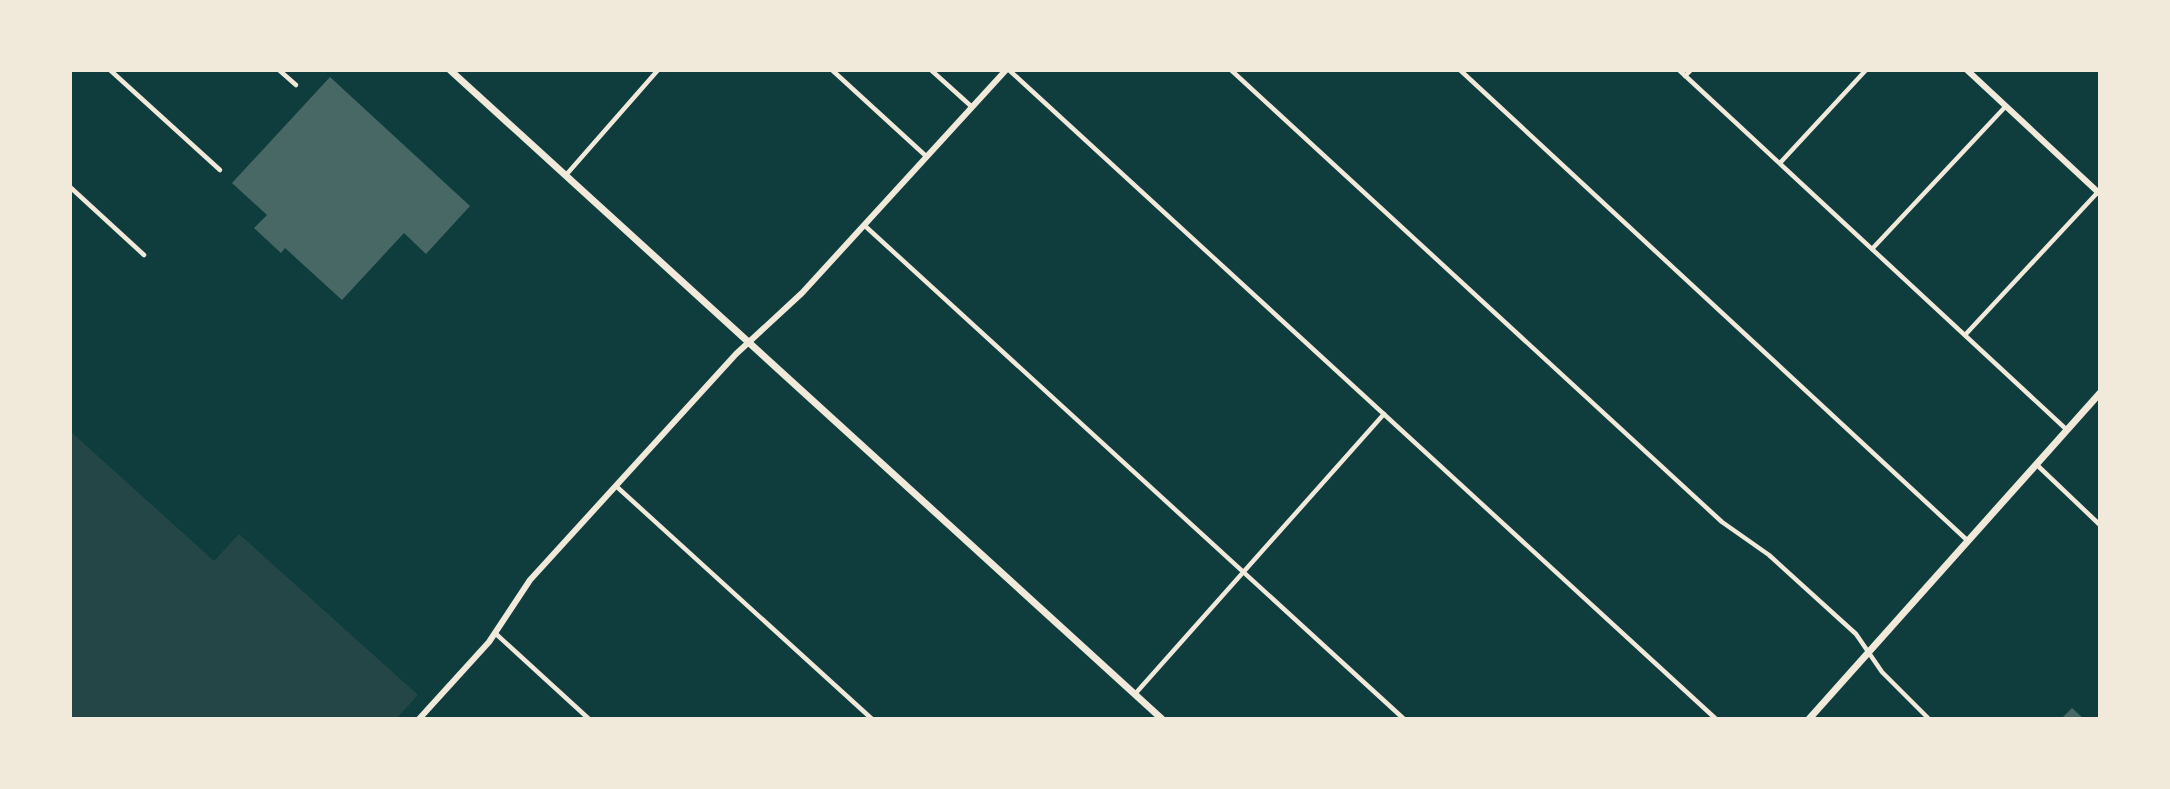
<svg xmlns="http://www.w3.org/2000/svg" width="2170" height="789" font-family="'Noto Serif',serif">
<rect width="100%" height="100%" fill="#0f3d3e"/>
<path fill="#244646" d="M70 431 214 561 239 534 418 695 396 719H70Z"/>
<g fill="#486865">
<path d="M330 77 470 206 426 254 404 233 342 300 285 248 281 253 254 228 267 215 232 183Z"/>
<path d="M2072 708 2084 719H2061Z"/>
</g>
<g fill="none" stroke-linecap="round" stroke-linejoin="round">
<g stroke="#f1e9da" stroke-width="4.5">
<path d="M110 70 220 170"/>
<path d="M279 70 296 85"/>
<path d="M832 70 927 157"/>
<path d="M931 70 972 107"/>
<path d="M1009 70 1716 719"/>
<path d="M1231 70 1722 522 1769 555 1856 634 1882 672 1929 719"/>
<path d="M1460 70 1968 541"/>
<path d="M1679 70 2067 430"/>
<path d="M1685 76 1691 70"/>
<path d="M1780 163 1866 70"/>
<path d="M566 175 658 70"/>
<path d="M70 187 144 255"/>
<path d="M864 225 1404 719"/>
<path d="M1872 249 2006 106"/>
<path d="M1965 335 2098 192"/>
<path d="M2037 465 2100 525"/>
<path d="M616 486 872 719"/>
<path d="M495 633 589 719"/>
<path d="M1135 694 1384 414"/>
</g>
<g stroke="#f1e9da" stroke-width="6">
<path d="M1967 70 2100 194"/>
<path d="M419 719 489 642 530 580 736 354 802 293 1006 70"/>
</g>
<g stroke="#f1e9da" stroke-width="7">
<path d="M450 70 1162 719"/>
<path d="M1809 719 2100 393"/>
</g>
</g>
<rect width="2170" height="789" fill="none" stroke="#f1e9da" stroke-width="144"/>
</svg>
